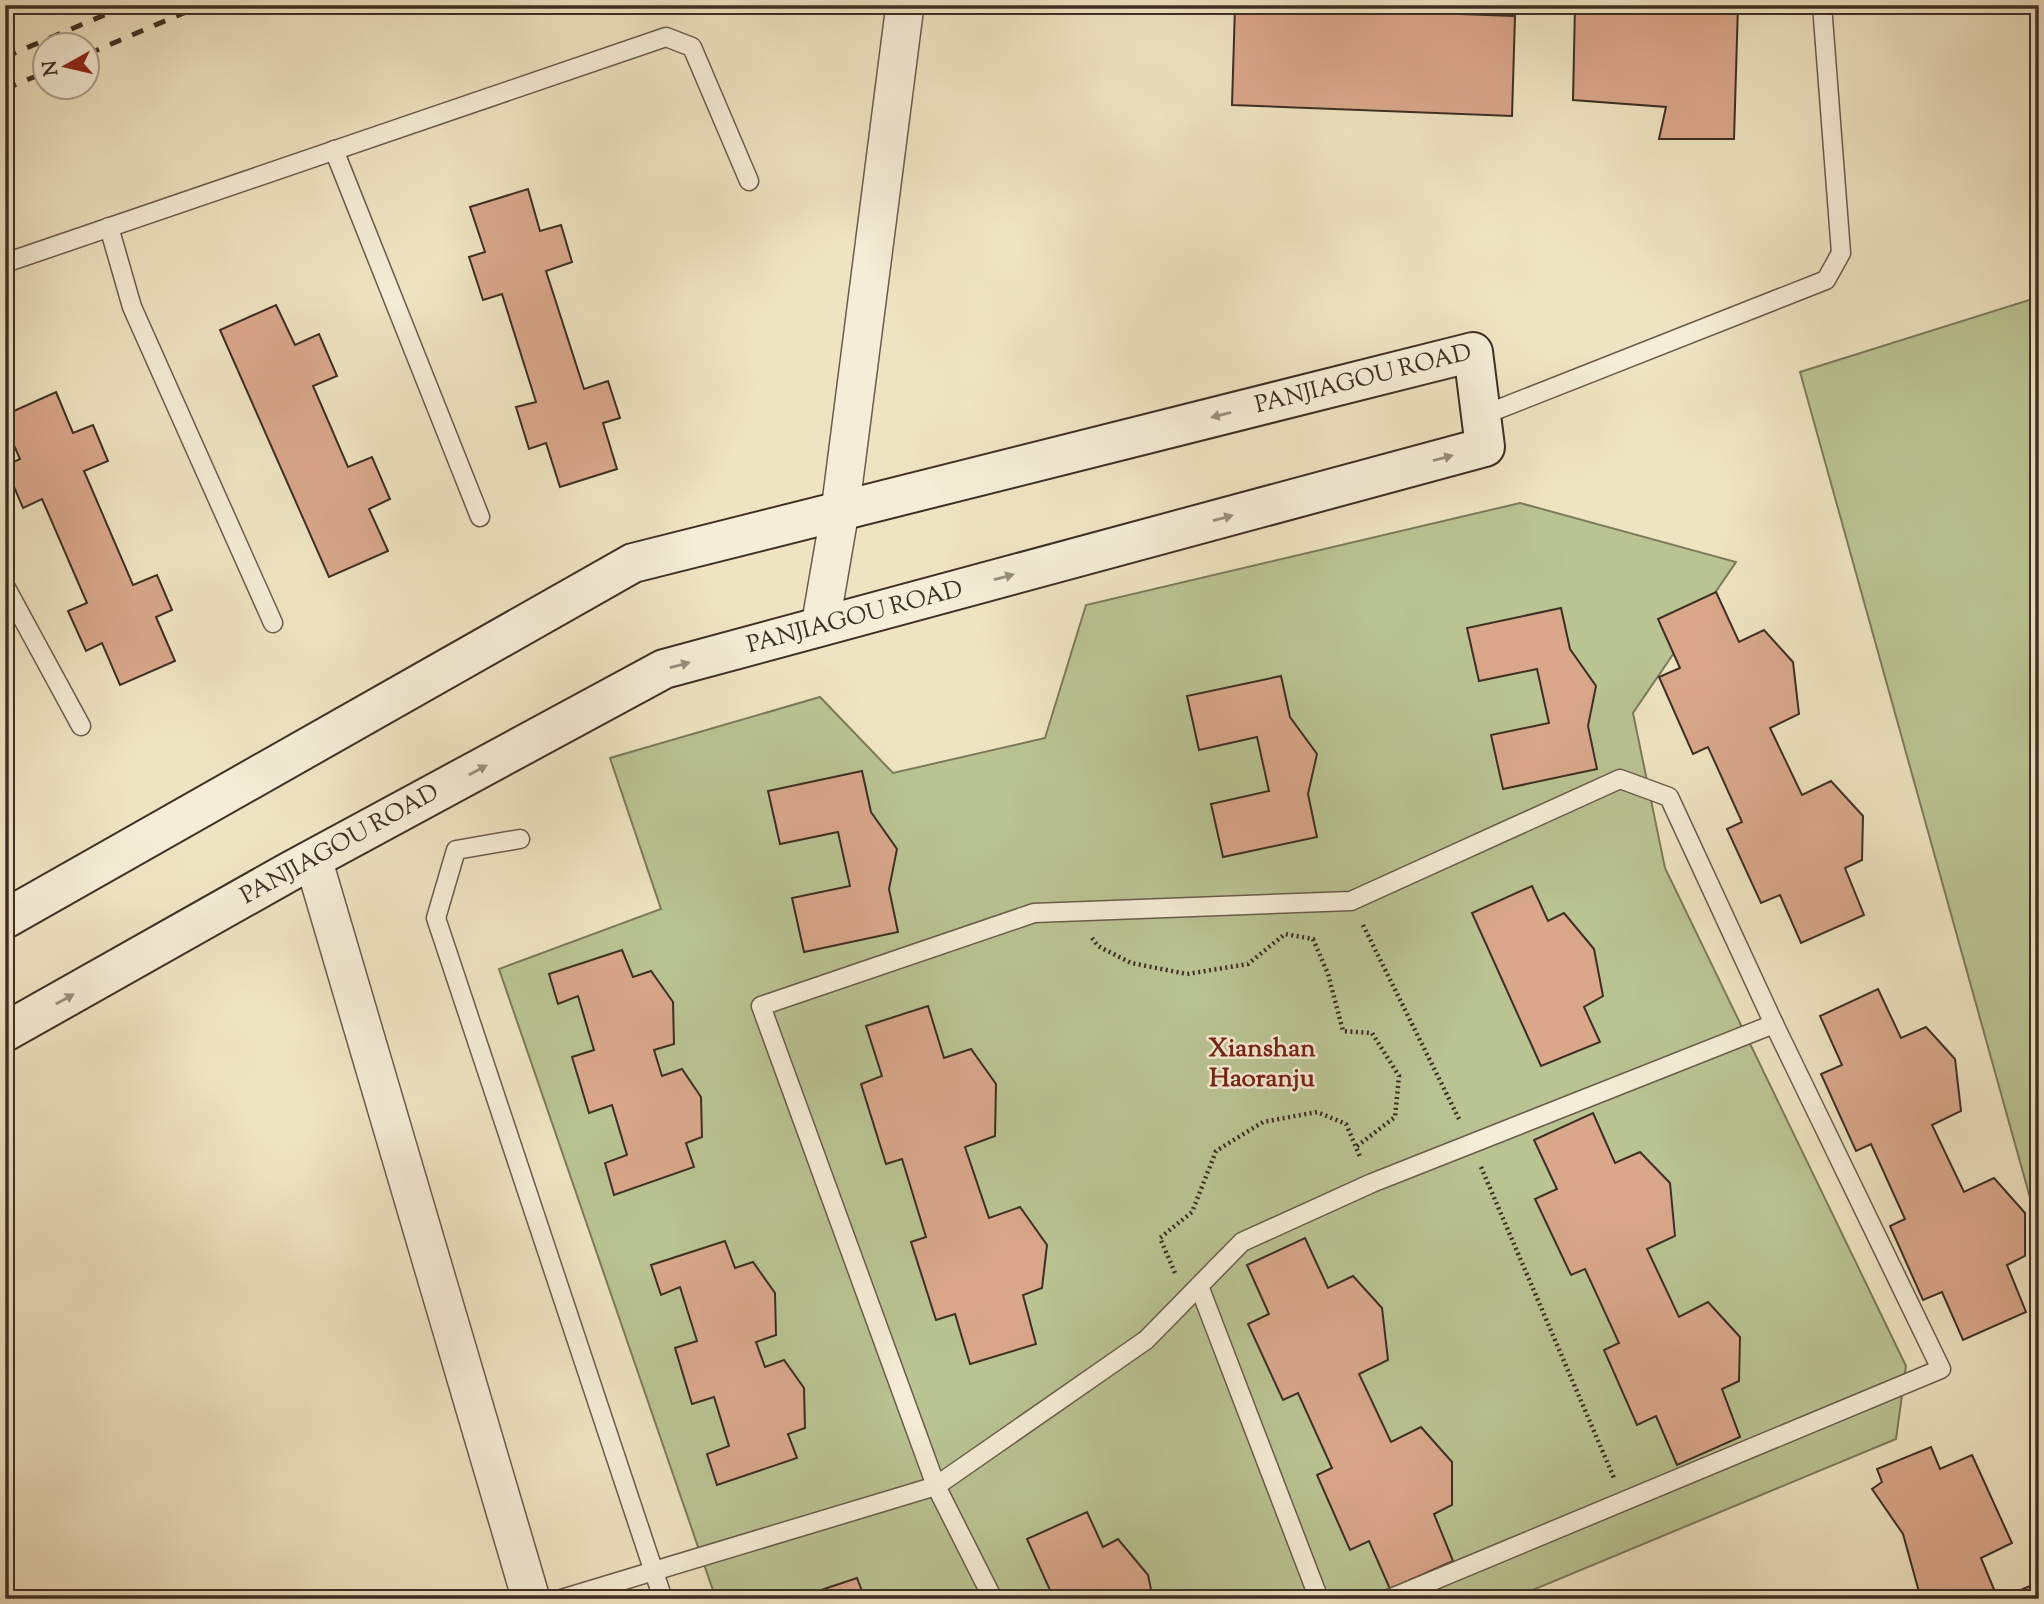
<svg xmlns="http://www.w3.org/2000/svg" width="2044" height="1604" font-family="'Sorts Mill Goudy',serif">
<rect width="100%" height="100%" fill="#efe4c2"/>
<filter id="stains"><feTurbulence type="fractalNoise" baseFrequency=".00286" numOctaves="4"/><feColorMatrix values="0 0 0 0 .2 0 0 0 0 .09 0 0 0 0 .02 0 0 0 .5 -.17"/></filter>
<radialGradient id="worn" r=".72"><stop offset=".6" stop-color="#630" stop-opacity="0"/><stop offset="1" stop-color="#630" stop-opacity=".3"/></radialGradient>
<g fill="#bac493" stroke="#7c7a5c" stroke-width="2">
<path d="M2039 297V1230L1800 372Z"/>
<path d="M1520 503 1736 562 1633 713 1665 868 1906 1366 1896 1439 1511 1599H716L499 969 661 909 610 758 820 697 893 773 1045 738 1086 605Z"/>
</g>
<g fill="#daa78b" stroke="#3d2f25" stroke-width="2">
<path d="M1575 5H1738L1734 139H1659L1666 107 1573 100Z"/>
<path d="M1235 6 1515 16 1512 116 1232 105Z"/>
<path d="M528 189 540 231 561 225 572 262 546 271 584 389 608 381 620 418 603 423 617 469 560 487 546 443 529 449 516 407 536 402 502 294 483 300 469 257 485 252 470 207Z"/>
<path d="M276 305 295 345 319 334 337 376 313 386 348 467 372 457 390 499 369 509 388 551 329 577 220 330Z"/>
<path d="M56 392 73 433 93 425 108 461 84 471 133 585 157 575 172 610 156 617 175 661 120 685 102 643 86 651 68 611 87 603 42 499 23 508 5 466 20 459 5 425V415Z"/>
<path d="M1716 592 1739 642 1764 630 1793 662 1799 714 1770 728 1802 795 1831 781 1863 816 1862 860 1845 868 1864 915 1801 943 1780 895 1761 903 1727 829 1742 822 1708 747 1693 754 1659 677 1680 668 1658 619Z"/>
<path d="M1561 608 1570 649 1596 686 1588 726 1597 769 1503 789 1491 735 1549 723 1537 669 1479 681 1467 628Z"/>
<path d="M1281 676 1290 717 1317 754 1308 794 1317 837 1223 857 1211 804 1269 791 1257 737 1199 750 1187 696Z"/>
<path d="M862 771 871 812 897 849 889 889 898 932 804 952 792 898 850 886 838 832 780 844 768 791Z"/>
<path d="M1532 886 1548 921 1564 913 1594 949 1603 996 1584 1007 1600 1042 1541 1066 1472 913Z"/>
<path d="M622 950 633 977 651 971 673 1002 674 1044 654 1050 662 1076 682 1069 701 1097 702 1137 686 1143 694 1167 614 1195 605 1163 627 1155 612 1105 589 1113 572 1057 594 1050 578 996 558 1004 549 974Z"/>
<path d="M1878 989 1901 1038 1926 1027 1955 1059 1961 1111 1932 1125 1964 1192 1994 1178 2025 1213V1256L2007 1265 2026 1312 1963 1340 1942 1292 1923 1300 1890 1226 1905 1219 1871 1144 1856 1151 1821 1074 1842 1065 1820 1016Z"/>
<path d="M928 1006 944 1058 971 1049 996 1084 995 1136 965 1147 989 1218 1020 1207 1047 1245 1042 1288 1023 1295 1036 1344 970 1364 955 1314 936 1320 911 1242 926 1237 902 1159 886 1164 861 1084 882 1076 866 1026Z"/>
<path d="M1593 1113 1615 1163 1640 1152 1670 1183 1675 1236 1647 1249 1679 1317 1708 1302 1740 1337 1739 1381 1722 1389 1740 1437 1677 1465 1656 1416 1637 1425 1604 1350 1619 1343 1585 1269 1571 1275 1535 1199 1557 1189 1534 1140Z"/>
<path d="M1305 1238 1328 1288 1353 1276 1382 1308 1388 1360 1359 1374 1391 1442 1421 1427 1452 1462V1505L1434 1514 1453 1561 1390 1589 1369 1541 1350 1550 1317 1475 1332 1468 1298 1393 1283 1400 1248 1324 1269 1314 1247 1265Z"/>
<path d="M725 1241 735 1268 753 1262 775 1293 776 1335 756 1342 765 1367 784 1360 804 1388 805 1428 788 1434 797 1458 717 1485 707 1454 729 1446 714 1397 692 1404 675 1348 697 1341 680 1287 661 1295 651 1265Z"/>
<path d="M1931 1447 1940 1469 1972 1455 2012 1543 1981 1558 1998 1599H1921L1903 1534 1872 1489 1882 1482 1877 1469Z"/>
<path d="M1087 1512 1103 1547 1118 1539 1148 1575 1153 1599H1054L1027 1539Z"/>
<path d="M857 1578 865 1599H794Z"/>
<path d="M2032 1585 2038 1599H2000Z"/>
</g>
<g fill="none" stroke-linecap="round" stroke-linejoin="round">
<defs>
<g id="lane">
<path d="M334 150 480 517"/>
<path d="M109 227 132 307 273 623"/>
<path d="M5 263 666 37 692 47 749 181"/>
<path d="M1481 416 1826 280 1841 253 1822 5"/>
<path d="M5 586 81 726"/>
<path d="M520 839 456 850 436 918 663 1599"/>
<path d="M1199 1286 1319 1599"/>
<path d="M561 1599 936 1486 1146 1340 1242 1242 1372 1183 1774 1024 1669 797 1620 779 1351 901 1034 913 761 1006 936 1486 993 1599"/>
<path d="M1389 1599 1941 1369 1774 1024"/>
</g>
<g id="street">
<path d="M820 627 840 511 905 5"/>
<path d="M313 859 531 1599"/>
</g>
<g id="secondary">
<path id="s1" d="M5 919 633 563 1473 352 1485 447 664 669 287 873 5 1032"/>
</g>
</defs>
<use href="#lane" stroke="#6a5c4c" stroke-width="21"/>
<use href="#street" stroke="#6a5c4c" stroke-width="40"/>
<use href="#secondary" stroke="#3d2f25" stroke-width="42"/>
<g stroke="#3d2f25" stroke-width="4.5" stroke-dasharray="2 3.5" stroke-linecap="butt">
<path d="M1363 925 1460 1121"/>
<path d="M1092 938 1098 946 1131 963 1187 974 1248 964 1285 934 1313 939 1328 974 1343 1031 1372 1033 1399 1076 1395 1117 1356 1147"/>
<path d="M1481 1167 1614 1478"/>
<path d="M1175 1273 1160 1238 1192 1212 1216 1151 1263 1122 1317 1112 1346 1124 1361 1159"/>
</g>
<use href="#lane" stroke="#f5edd7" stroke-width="18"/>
<use href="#street" stroke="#f5edd7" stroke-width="37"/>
<use href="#secondary" stroke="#f5edd7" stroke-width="38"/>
<g stroke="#3d2f25" stroke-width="5" stroke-dasharray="12 12" stroke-linecap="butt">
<path d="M88 54 202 5"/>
<path d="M5 57 128 5"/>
<path d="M5 89 46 72"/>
</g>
</g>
<defs><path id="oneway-solid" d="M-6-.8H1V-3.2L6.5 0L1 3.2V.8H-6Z" transform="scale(1.75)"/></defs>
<g fill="#998e7e">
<use href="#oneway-solid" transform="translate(1221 415) rotate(166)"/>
<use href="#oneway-solid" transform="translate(1443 458) rotate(-15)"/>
<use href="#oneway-solid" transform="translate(1223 518) rotate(-15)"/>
<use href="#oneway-solid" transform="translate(1004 577) rotate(-15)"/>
<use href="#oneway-solid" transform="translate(680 665) rotate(-15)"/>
<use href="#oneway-solid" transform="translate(478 770) rotate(-28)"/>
<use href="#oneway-solid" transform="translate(65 999) rotate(-29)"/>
</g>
<g text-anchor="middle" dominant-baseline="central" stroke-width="5" stroke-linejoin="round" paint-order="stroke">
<g font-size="24" fill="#3d2f25" stroke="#f5edd7">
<text stroke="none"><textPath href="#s1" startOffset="1475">PANJIAGOU ROAD</textPath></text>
<text transform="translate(855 618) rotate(-15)">PANJIAGOU ROAD</text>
<text transform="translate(340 845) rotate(-29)">PANJIAGOU ROAD</text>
</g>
<g font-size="26" font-weight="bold" fill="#7a1f14" stroke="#f5edd7">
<text x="1262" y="1049">Xianshan<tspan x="1262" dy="30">Haoranju</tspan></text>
</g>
</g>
<rect width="2044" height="1604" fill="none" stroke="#efe4c2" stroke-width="28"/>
<rect x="7" y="7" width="2030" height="1590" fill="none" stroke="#3d2f25" stroke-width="3.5"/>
<rect x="14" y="14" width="2016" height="1576" fill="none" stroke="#3d2f25" stroke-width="2"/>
<g transform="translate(66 66) rotate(262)"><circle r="33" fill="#f5edd7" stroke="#aba190" stroke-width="2"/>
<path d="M0-5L12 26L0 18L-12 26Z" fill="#8f2418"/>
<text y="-10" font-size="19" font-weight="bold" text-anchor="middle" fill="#3d2f25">N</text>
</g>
<rect width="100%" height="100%" filter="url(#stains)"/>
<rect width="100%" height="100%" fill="url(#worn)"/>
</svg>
